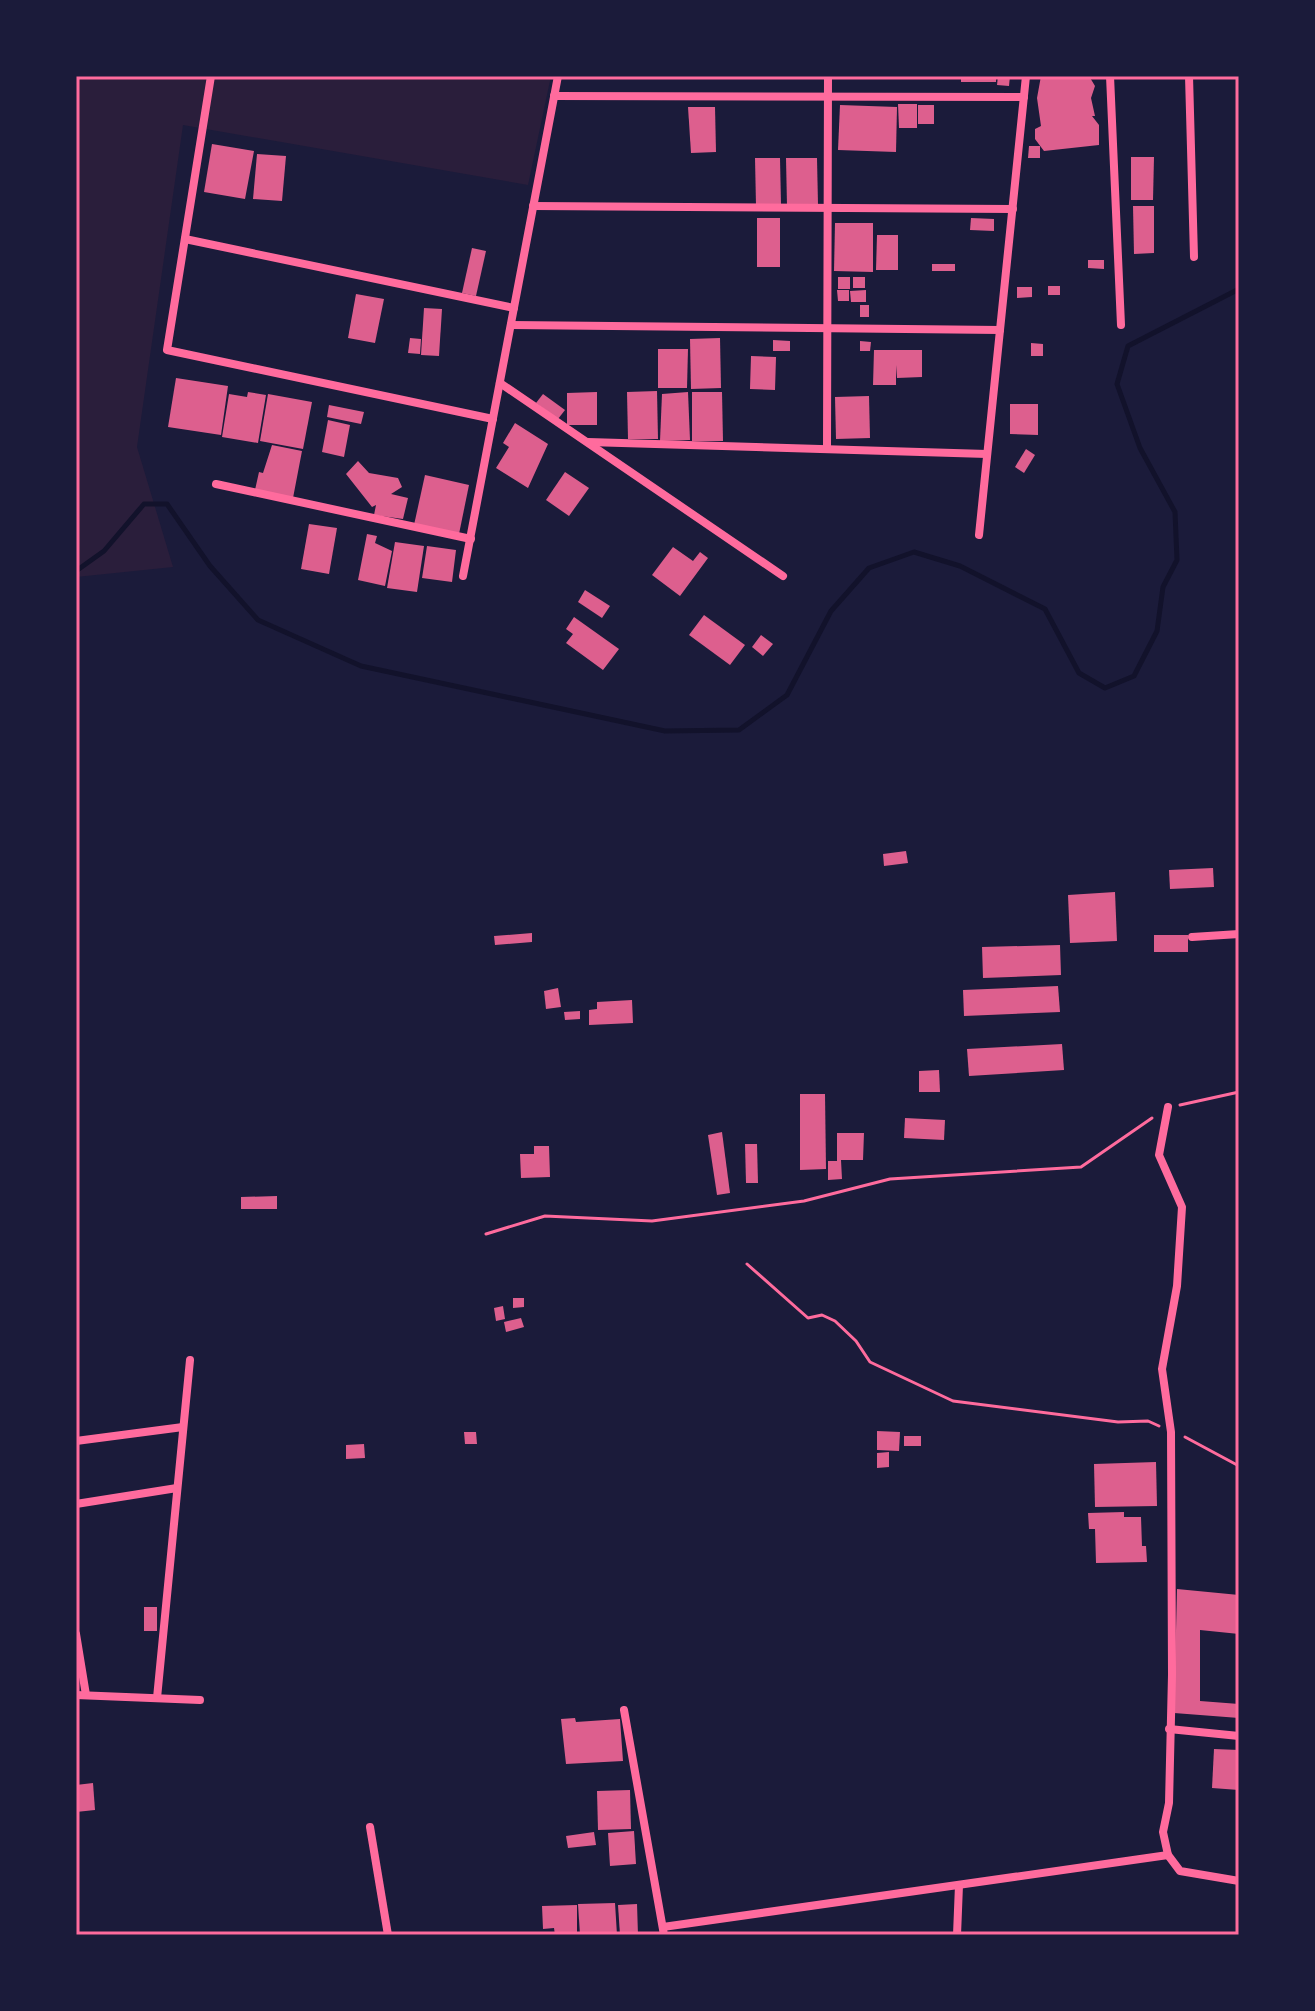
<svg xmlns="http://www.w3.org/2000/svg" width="1315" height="2011" font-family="Bitter,serif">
<rect width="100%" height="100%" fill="#1b1b3a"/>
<path fill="#2a1e3b" d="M76 76H551L528 185 183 125 137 447 173 567 76 577Z"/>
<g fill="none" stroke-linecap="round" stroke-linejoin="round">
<path stroke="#12122b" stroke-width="5" d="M76 571 104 551 144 504H167L210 566 258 620 361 666 665 731 739 730 787 695 831 611 869 568 914 552 960 566 1045 609 1079 673 1105 688 1134 676 1157 631 1163 587 1177 560 1175 512 1140 448 1117 384 1128 346 1239 289"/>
</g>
<g fill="#dd5f8e">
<rect x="961" y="76" width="35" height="6"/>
<path d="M998 76H1010L1009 86 997 85Z"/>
<path d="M1041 76H1089L1095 86 1091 98 1095 116H1092L1099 125V145L1044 151 1035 139V129L1041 126 1037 98Z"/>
<path d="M898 104H917V128H899Z"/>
<path d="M840 105 897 107 896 152 838 150Z"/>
<rect x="918" y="105" width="16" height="19"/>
<path d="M688 107H715L716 152 691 153Z"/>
<path d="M212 144 254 151 245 199 204 192Z"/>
<path d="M1029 146H1040V158H1028Z"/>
<path d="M257 154 286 156 282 201 253 199Z"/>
<path d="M1131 157H1154L1153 200H1131Z"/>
<path d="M755 158H780L781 205 756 206Z"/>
<path d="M786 158H817L818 205 787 206Z"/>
<path d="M1133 206H1154V253L1134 254Z"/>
<rect x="757" y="218" width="23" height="49"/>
<path d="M971 218 994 219V231L970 230Z"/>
<path d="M835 223H873V272L834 271Z"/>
<path d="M877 235H898V270H876Z"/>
<path d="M472 248 486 251 476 296 462 293Z"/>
<path d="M1088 260H1104V269L1088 268Z"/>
<rect x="932" y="264" width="23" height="7"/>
<rect x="838" y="277" width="12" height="12"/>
<rect x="853" y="277" width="12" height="11"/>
<rect x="1048" y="286" width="12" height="9"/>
<path d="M1017 287H1032V297L1017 298Z"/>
<path d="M837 290H849V301H838Z"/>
<path d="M866 290V302H851L850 291Z"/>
<path d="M356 294 384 299 375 343 348 338Z"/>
<rect x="860" y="305" width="9" height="12"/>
<path d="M424 308 442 309 439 356 421 355Z"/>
<path d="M410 338 421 339 420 354 408 353Z"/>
<path d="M720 338 721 388 691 389 690 339Z"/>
<path d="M773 340 790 341V351H773Z"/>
<path d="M860 341 871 342 870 351H860Z"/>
<path d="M1031 343 1043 344V356H1031Z"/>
<path d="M658 349H688L687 388H658Z"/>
<path d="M874 350H922V377L897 378 896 365V385H873Z"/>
<path d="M751 356 776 357 775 390 750 389Z"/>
<path d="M176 378 228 386 221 435 168 427Z"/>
<path d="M657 391 658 439H628L627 392Z"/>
<path d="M248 392 266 395 258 443 222 437 229 394 247 397Z"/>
<path d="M597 392V425H567V393Z"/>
<path d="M688 392 690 440 660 441 662 394Z"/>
<path d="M692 392H722L723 441H692Z"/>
<path d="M268 394 312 402 303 449 260 441Z"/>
<path d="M543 394 565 410 558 419 536 403Z"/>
<path d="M869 396 870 438 836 439 835 397Z"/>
<path d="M1010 404H1038V435L1010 434Z"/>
<path d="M329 405 364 412 361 424 327 417Z"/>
<path d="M328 420 350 425 344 457 322 452Z"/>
<path d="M515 423 548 444 528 488 496 468 509 447 503 443Z"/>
<path d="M272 445 302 451 293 498 255 490 259 472 263 473Z"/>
<path d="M1026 449 1035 455 1024 473 1015 467Z"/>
<path d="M358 461 369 473 398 478 402 487 391 494 408 498 403 519 374 515 376 505 372 507 346 474Z"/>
<path d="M565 472 589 488 569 516 546 500Z"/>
<path d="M425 475 469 485 459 534 414 525Z"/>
<path d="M309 524 337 528 329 574 301 569Z"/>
<path d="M367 534 377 536 375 543 392 551 385 586 358 580Z"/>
<path d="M395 542 424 546 417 592 387 588Z"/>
<path d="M427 546 456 550 452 582 422 578Z"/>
<path d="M673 547 693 561 700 552 708 558 680 596 652 575Z"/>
<path d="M585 590 610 606 602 618 578 602Z"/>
<path d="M704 615 745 645 730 665 689 635Z"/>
<path d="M574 617 619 649 603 670 566 643 573 634 566 629Z"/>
<path d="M761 635 773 644 763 656 752 647Z"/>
<path d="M906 851 908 863 884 866 883 854Z"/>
<path d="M1213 868 1214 887 1170 889 1169 870Z"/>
<path d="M1115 892 1117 941 1070 943 1068 895Z"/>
<path d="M532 933V942L495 945 494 936Z"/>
<rect x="1154" y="935" width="34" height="17"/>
<path d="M1060 945 1061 975 983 978 982 947Z"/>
<path d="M1058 986 1060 1012 964 1016 963 990Z"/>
<path d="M558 988 561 1007 546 1009 544 991Z"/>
<path d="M632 1000 633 1023 589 1025V1010L597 1009V1002Z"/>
<path d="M580 1011V1019L565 1020 564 1012Z"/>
<path d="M1062 1044 1064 1070 969 1076 967 1049Z"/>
<path d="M939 1070 940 1092H919V1071Z"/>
<path d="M800 1094H825L826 1169 800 1170Z"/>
<path d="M905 1118 945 1120 944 1140 904 1138Z"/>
<path d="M722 1132 730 1193 717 1195 708 1135Z"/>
<path d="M837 1133H864L863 1160H841L842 1179 828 1180V1161H837Z"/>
<path d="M745 1144H757L758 1183H746Z"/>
<path d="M534 1146H549L550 1177 521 1178 520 1154H534Z"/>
<path d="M277 1196V1209H241V1197Z"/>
<path d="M513 1298H524V1307L513 1308Z"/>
<path d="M503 1306 505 1319 496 1321 494 1308Z"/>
<path d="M521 1318 524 1327 506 1332 504 1322Z"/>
<path d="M877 1431 900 1432 899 1451 877 1450Z"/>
<path d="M464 1432H476L477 1444H465Z"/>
<rect x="904" y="1436" width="17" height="10"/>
<path d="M364 1444 365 1458 346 1459V1445Z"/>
<path d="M889 1452V1467L877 1468V1453Z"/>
<path d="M1156 1462 1157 1506 1095 1507 1094 1464Z"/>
<path d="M1124 1512V1517H1141L1142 1546H1146L1147 1562 1096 1563 1095 1529H1089L1088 1513Z"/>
<path d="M1177 1589 1239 1595V1634L1200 1630V1701L1239 1704V1718L1174 1713Z"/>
<rect x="144" y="1607" width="13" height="24"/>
<path d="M575 1718 576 1722 620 1719 623 1761 566 1764 561 1719Z"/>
<path d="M1214 1749 1239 1750V1790L1212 1788Z"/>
<path d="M93 1783 95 1810 76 1812V1785Z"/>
<path d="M630 1790 631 1829 598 1830 597 1791Z"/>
<path d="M634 1831 636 1864 610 1866 608 1833Z"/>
<path d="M594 1832 596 1845 568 1848 566 1836Z"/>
<path d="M615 1903 617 1935H580L578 1904Z"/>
<path d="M637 1904 638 1935H620L618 1905Z"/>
<path d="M577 1905V1935H555L554 1928 543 1929 542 1906Z"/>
</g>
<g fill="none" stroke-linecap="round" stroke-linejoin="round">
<g stroke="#ff6b9d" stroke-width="3">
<path d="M1180 1105 1239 1092"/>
<path d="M486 1234 545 1216 652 1221 804 1201 890 1179 1081 1167 1152 1118"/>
<path d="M747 1264 808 1318 822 1315 835 1321 856 1341 870 1362 953 1401 1118 1422 1148 1421 1159 1426"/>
<path d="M1185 1437 1239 1466"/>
</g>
<g stroke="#ff6b9d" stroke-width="8">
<path d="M211 76 167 350 493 419"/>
<path d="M1110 76 1121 325"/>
<path d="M1189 76 1194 257"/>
<path d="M554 96 1024 97"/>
<path d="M533 206 1013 209"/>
<path d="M185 239 514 308"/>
<path d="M511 325 1000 330"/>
<path d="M500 383 783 576"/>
<path d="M588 442 987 454"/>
<path d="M827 449 828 76"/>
<path d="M216 484 471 539"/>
<path d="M979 535 1026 76"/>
<path d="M463 576 558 76"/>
<path d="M1192 937 1239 934"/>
<path d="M1168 1107 1159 1155 1182 1207 1177 1286 1162 1369 1171 1432 1172 1675 1169 1803 1163 1832 1168 1855 1180 1871 1239 1881"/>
<path d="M76 1441 183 1427"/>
<path d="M76 1504 177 1488"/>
<path d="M76 1634 86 1695"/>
<path d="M76 1695 200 1700"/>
<path d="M157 1698 190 1360"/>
<path d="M624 1710 664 1935"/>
<path d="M1169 1729 1239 1736"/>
<path d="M370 1827 388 1935"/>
<path d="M663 1927 1168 1855"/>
<path d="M957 1935 959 1885"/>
</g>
</g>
<rect width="1315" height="2011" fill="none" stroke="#1b1b3a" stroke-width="156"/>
<rect x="78" y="78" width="1159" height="1855" fill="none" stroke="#ff6b9d" stroke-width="3"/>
</svg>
